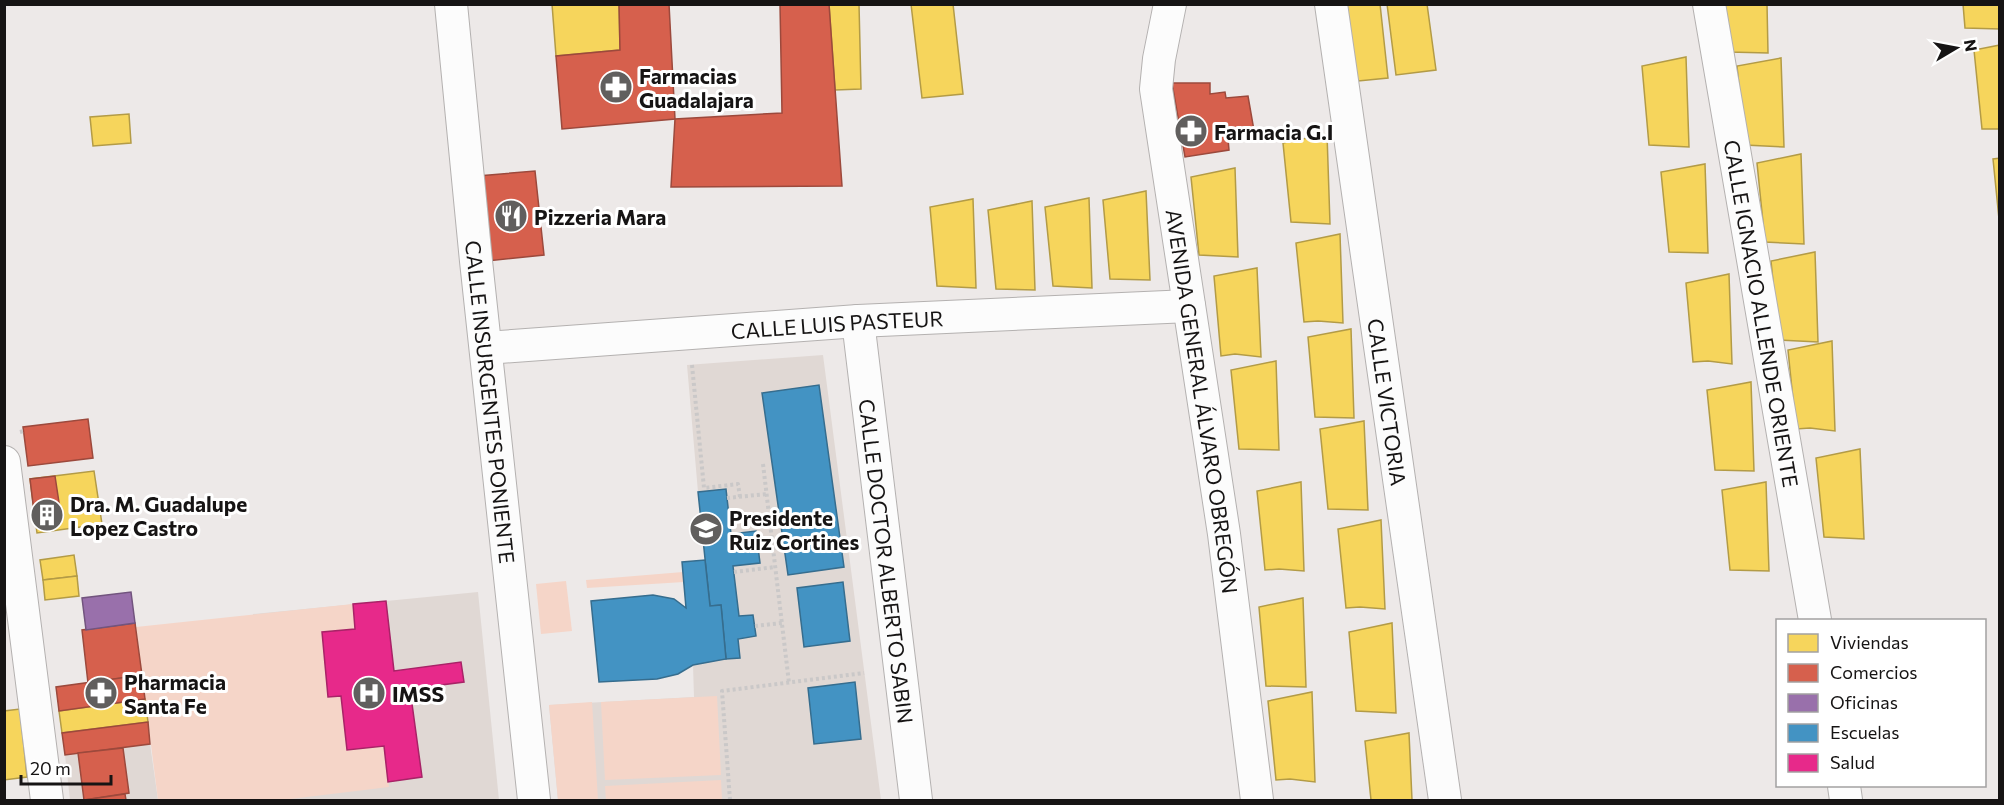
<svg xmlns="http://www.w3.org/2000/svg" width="2004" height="805" font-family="Commissioner,sans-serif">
<rect width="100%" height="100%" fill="#ede9e8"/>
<g fill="#e0d8d4">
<path d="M823 355 881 800H558L549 705 694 697 693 665 726 659 698 492 687 365Z"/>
<path d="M478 592 499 800H274L253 614Z"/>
<path d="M150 744 158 800H70L65 755Z"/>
</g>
<g fill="#f5d5c8">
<path d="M683 572 684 582 587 588 586 580Z"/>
<path d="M566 581 572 631 541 634 536 584Z"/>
<path d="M353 604 355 629 322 633 328 697 341 696 347 750 384 746 389 787 282 800H158L136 627Z"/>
<path d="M717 696 721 775 605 780 601 702Z"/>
<path d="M592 702 598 800H558L549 705Z"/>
<path d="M721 780 722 800H606L605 786Z"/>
</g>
<g fill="#f6d55c" stroke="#b39b46" stroke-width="1.5">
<path d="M552 4H619L620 50 556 56Z"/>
<path d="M829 4H859L861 89 835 90Z"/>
<path d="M911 4H953L963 94 922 98Z"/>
<path d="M1338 4H1380L1388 78 1348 82Z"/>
<path d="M1387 4H1427L1436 70 1396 75Z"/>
<path d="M1724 4H1767L1768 53 1729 52Z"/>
<path d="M1963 4H2000V29L1965 28Z"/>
<path d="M2000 45V129H1982L1974 50Z"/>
<path d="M1686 57 1689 147 1649 145 1642 66Z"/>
<path d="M1781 58 1784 147 1745 145 1737 66Z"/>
<path d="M129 114 131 143 93 146 90 117Z"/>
<path d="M1327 134 1330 224 1291 222 1283 143Z"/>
<path d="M1801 154 1804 244 1765 242 1757 163Z"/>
<path d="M2000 158V229L1993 159Z"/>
<path d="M1705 164 1708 253 1669 252 1661 172Z"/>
<path d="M1235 168 1238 257 1199 255 1191 177Z"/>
<path d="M1146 191 1150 280 1110 279 1103 200Z"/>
<path d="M1089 198 1092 288 1053 286 1045 207Z"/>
<path d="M973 199 976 288 937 286 930 207Z"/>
<path d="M1032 201 1035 290 996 289 988 210Z"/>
<path d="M1340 234 1343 323 1318 321 1304 322 1296 243Z"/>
<path d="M1815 252 1818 342 1779 340 1771 261Z"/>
<path d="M1257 268 1261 357 1235 354 1221 356 1214 276Z"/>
<path d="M1729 274 1732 364 1708 361 1693 362 1686 283Z"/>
<path d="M1351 329 1354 418 1315 417 1308 337Z"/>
<path d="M1832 341 1835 431 1810 428 1796 429 1788 350Z"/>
<path d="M1276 361 1279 450 1239 449 1231 370Z"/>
<path d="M1751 382 1754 471 1715 470 1707 390Z"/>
<path d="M1364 421 1368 510 1328 509 1320 429Z"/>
<path d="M1860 449 1864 539 1824 537 1816 458Z"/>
<path d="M94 471 102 524 37 533 30 479Z"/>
<path d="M1301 482 1304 571 1279 569 1265 570 1257 491Z"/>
<path d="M1766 482 1769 571 1730 570 1722 490Z"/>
<path d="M60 509 61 519 35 522 34 512Z"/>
<path d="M1381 520 1385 609 1360 607 1346 608 1338 529Z"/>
<path d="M74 555 77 576 43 580 40 560Z"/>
<path d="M77 576 79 596 45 600 43 580Z"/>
<path d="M1303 598 1306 687 1266 686 1259 607Z"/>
<path d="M1392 623 1396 713 1356 711 1349 632Z"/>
<path d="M1312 692 1315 782 1290 779 1276 780 1268 701Z"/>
<path d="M145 699 148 722 62 733 59 711Z"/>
<path d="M20 709 27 777 4 780V711Z"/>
<path d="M1409 733 1412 800H1371L1365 741Z"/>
</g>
<g fill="#d6604d" stroke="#9c493c" stroke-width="1.5">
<path d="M619 4H669L675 119 562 129 556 56 620 50Z"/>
<path d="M780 4H829L842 186 671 187 675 119 782 113Z"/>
<path d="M1172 83H1210V94L1225 92 1226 98 1248 96 1255 136 1228 139 1229 150 1185 157Z"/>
<path d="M535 171 544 255 487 261 478 176Z"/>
<path d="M88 419 93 458 28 466 23 427Z"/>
<path d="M55 476 60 509 34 512 30 479Z"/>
<path d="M135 623 142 675 88 683 82 630Z"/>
<path d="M142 675 145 699 59 711 56 687Z"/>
<path d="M148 722 150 744 65 755 62 733Z"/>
<path d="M123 748 129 793 84 800 78 753Z"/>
<path d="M125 794 126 800H84Z"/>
</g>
<path fill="#9970ab" stroke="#72547e" stroke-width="1.5" d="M131 592 135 623 86 630 82 598Z"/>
<g fill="#4393c3" stroke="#366d8e" stroke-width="1.5">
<path d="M819 385 844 567 788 575 762 393Z"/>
<path d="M726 489 731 534 756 531 760 563 733 566 739 616 753 615 756 636 738 639 740 658 726 659 721 605 710 606 698 492Z"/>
<path d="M705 560 710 606 721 605 726 659 693 665 678 674 657 679 599 682 591 601 653 595 674 599 686 608 682 562Z"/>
<path d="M843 582 850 641 804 647 797 588Z"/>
<path d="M855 682 861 739 814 744 808 688Z"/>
</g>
<path fill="#e7298a" stroke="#a82367" stroke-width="1.5" d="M386 601 394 671 461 662 464 682 410 689 422 777 388 782 384 746 347 750 341 696 328 697 322 632 355 629 353 604Z"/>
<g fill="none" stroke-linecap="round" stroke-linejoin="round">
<defs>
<g id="street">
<path id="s1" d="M451 4 476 261 534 800"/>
<path id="s2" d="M1170 4 1159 59 1156 89 1224 534 1257 800"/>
<path id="s3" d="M1331 4 1445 800"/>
<path id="s4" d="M1709 4 1815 620"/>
<path id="s5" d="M858 321 916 800"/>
<path id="s6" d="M486 348 858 321 1189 306"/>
<path d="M4 462 47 800"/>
<path d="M1844 786 1846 800"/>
</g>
</defs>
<use href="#street" stroke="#b4b1b0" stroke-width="34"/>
<g stroke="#cac8c8" stroke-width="4" stroke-dasharray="3 3" stroke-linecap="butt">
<path d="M692 365 704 488 738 484 740 497"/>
<path d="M20 432 24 431"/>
<path d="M763 464 789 683"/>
<path d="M727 498 767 494"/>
<path d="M734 572 775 567"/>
<path d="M755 626 782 623"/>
<path d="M730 800 722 691 864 673"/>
</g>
<use href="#street" stroke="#fcfcfc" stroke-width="32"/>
</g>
<defs>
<symbol id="pharmacy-disc" viewBox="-11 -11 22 22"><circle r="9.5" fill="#615f5e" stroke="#fff"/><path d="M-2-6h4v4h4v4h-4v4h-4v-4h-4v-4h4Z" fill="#fff"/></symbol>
<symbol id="restaurant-disc" viewBox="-11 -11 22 22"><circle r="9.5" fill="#615f5e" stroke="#fff"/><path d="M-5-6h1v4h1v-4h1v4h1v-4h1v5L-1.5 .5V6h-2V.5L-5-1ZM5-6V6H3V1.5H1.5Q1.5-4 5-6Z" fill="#fff"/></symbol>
<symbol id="building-disc" viewBox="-11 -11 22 22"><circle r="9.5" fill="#615f5e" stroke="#fff"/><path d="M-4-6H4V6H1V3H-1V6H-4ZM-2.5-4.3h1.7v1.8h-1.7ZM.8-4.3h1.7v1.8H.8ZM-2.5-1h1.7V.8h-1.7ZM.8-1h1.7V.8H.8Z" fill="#fff"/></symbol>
<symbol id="school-disc" viewBox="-11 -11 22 22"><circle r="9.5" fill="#615f5e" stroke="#fff"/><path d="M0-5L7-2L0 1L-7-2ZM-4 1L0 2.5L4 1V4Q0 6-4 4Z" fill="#fff"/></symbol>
<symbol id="hospital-disc" viewBox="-11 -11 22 22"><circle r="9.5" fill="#615f5e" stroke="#fff"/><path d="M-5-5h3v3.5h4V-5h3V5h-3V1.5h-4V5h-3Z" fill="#fff"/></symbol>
</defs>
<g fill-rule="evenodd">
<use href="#pharmacy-disc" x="597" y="68" width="38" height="38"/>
<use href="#pharmacy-disc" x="1172" y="112" width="38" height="38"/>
<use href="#restaurant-disc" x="492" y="197" width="38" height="38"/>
<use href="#building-disc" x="28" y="496" width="38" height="38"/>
<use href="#school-disc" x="687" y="510" width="38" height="38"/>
<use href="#pharmacy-disc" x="82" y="674" width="38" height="38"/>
<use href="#hospital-disc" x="350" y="674" width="38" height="38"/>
</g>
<g text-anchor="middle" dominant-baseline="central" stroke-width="6" stroke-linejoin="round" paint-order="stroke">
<g font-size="21" font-weight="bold" fill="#161414" stroke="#fff" text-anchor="start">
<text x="639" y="75">Farmacias<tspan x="639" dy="24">Guadalajara</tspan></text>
<text x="1214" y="131">Farmacia G.I</text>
<text x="534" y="216">Pizzeria Mara</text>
<text x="70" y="503">Dra. M. Guadalupe<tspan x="70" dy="24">Lopez Castro</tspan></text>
<text x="729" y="517">Presidente<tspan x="729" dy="24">Ruiz Cortines</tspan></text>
<text x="124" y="681">Pharmacia<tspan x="124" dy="24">Santa Fe</tspan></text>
<text x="392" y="693">IMSS</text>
</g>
<g font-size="21" fill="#161414" stroke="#fff">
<text stroke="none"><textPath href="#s4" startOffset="314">CALLE IGNACIO ALLENDE ORIENTE</textPath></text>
<text stroke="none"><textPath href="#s6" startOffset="352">CALLE LUIS PASTEUR</textPath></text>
<text stroke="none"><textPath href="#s2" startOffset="402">AVENIDA GENERAL ÁLVARO OBREGÓN</textPath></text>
<text stroke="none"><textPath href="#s3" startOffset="402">CALLE VICTORIA</textPath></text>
<text stroke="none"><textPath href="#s1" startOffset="400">CALLE INSURGENTES PONIENTE</textPath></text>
<text stroke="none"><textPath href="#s5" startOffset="242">CALLE DOCTOR ALBERTO SABIN</textPath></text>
</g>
</g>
<rect width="2004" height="805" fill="none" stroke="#161414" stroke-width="12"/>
<rect x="1776" y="619" width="210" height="168" fill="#ffffff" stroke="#a2a1a1" stroke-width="1.5"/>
<rect x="1788" y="634" width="30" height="18" fill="#f6d55c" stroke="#a2a1a1" stroke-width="1.5"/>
<text x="1830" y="649" font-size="18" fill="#161414">Viviendas</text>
<rect x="1788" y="664" width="30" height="18" fill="#d6604d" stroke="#a2a1a1" stroke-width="1.5"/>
<text x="1830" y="679" font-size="18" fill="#161414">Comercios</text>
<rect x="1788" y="694" width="30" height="18" fill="#9970ab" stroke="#a2a1a1" stroke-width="1.5"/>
<text x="1830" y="709" font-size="18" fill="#161414">Oficinas</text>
<rect x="1788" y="724" width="30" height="18" fill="#4393c3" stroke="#a2a1a1" stroke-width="1.5"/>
<text x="1830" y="739" font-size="18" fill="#161414">Escuelas</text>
<rect x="1788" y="754" width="30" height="18" fill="#e7298a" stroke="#a2a1a1" stroke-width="1.5"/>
<text x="1830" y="769" font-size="18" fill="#161414">Salud</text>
<g transform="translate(1956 48) rotate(80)" stroke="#ffffff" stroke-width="4.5" paint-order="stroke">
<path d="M0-4.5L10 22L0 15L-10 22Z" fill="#161414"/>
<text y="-9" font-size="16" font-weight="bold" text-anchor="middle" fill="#161414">N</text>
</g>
<path d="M21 775v9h90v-9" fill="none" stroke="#161414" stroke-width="3"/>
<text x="30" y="775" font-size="18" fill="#161414" stroke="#ffffff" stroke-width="4.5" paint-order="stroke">20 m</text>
</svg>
